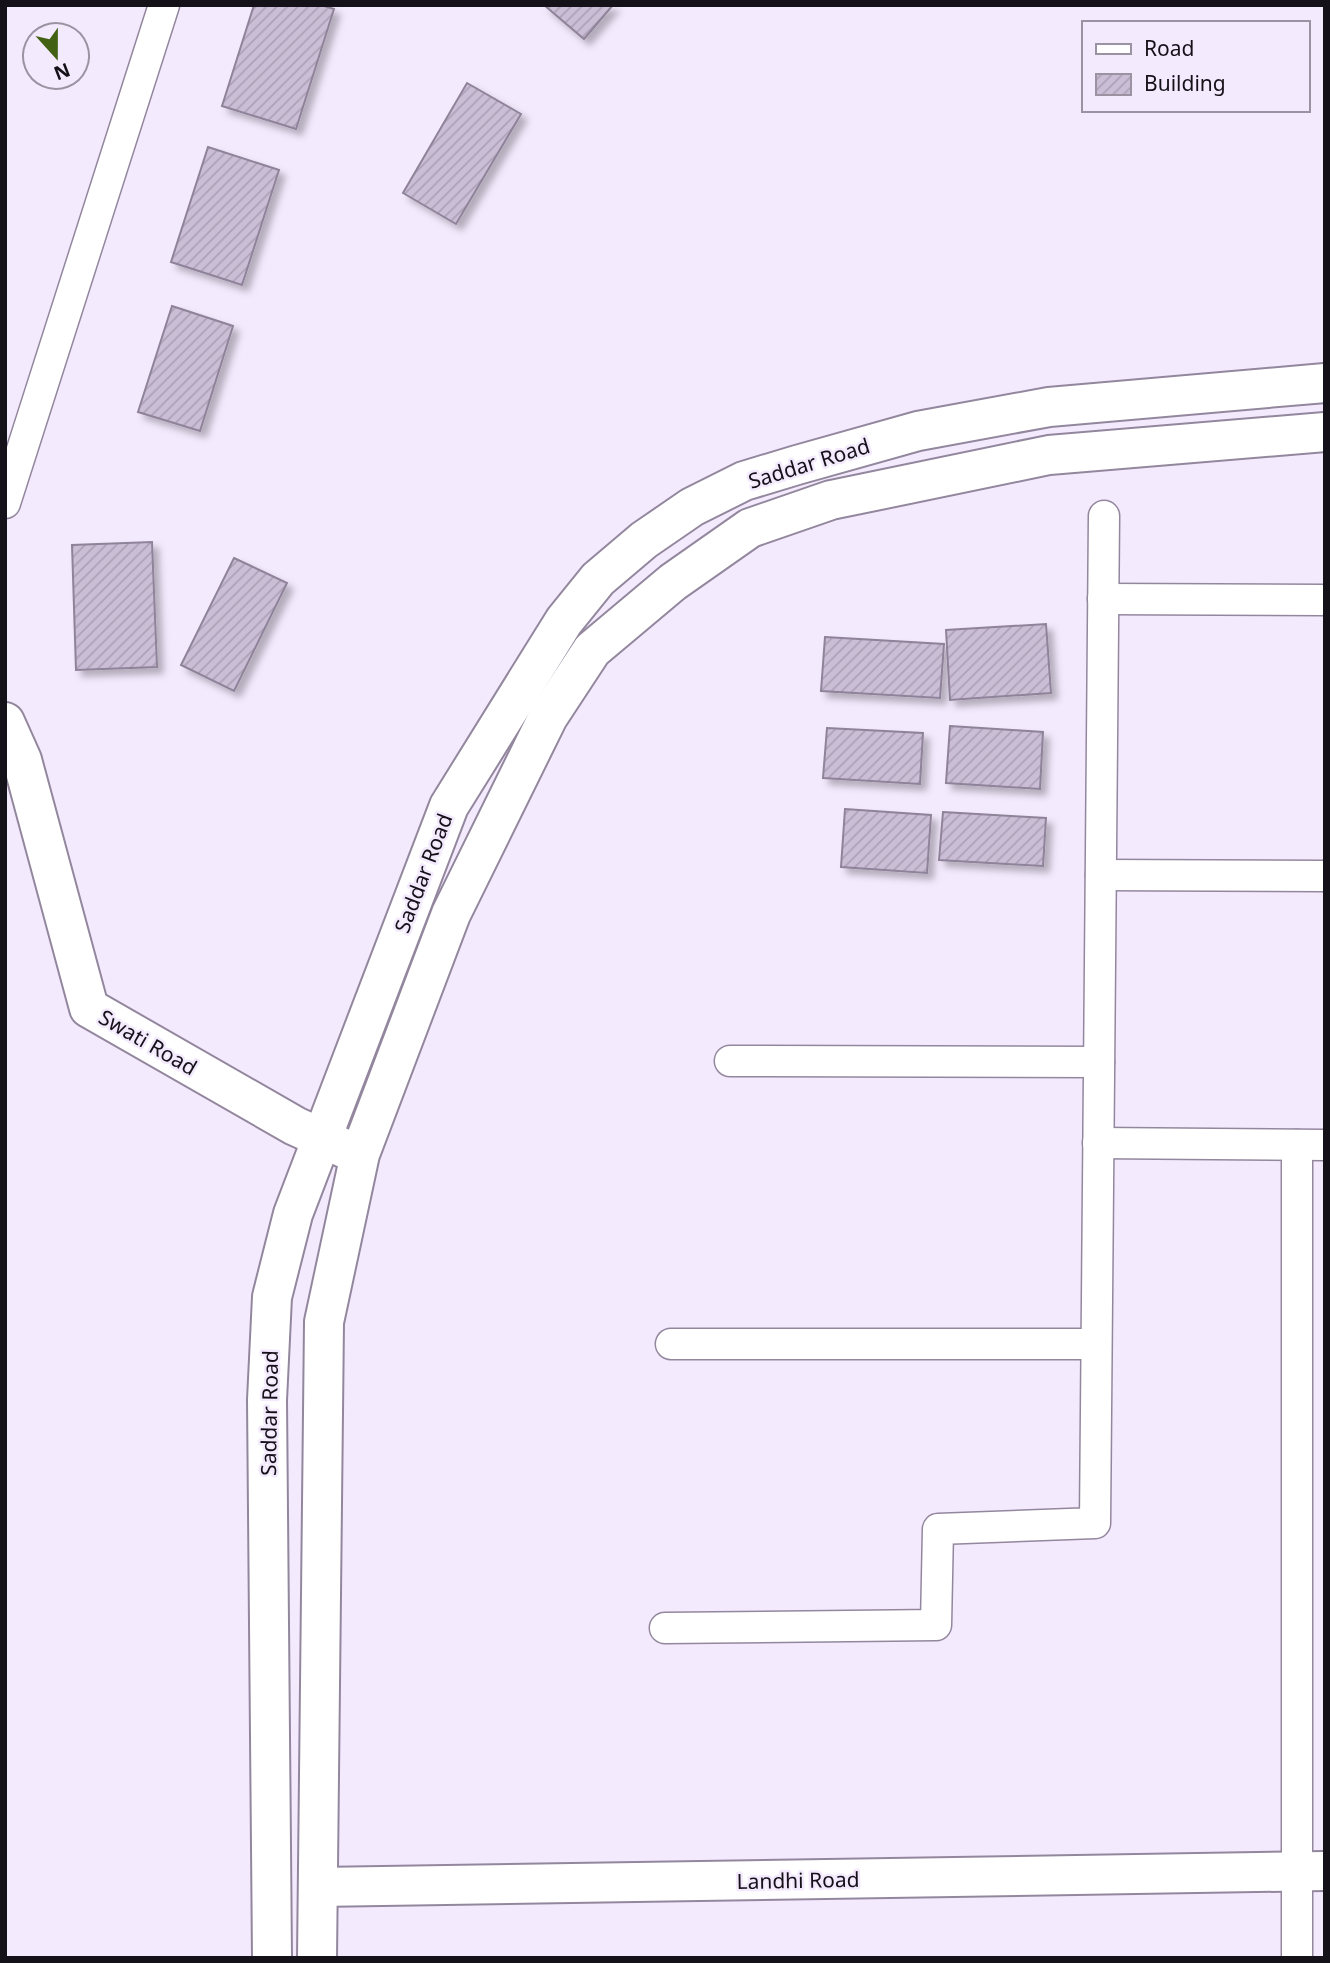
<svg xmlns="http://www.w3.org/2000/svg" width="1330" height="1963" font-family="'Noto Sans',sans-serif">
<defs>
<pattern id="building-hatch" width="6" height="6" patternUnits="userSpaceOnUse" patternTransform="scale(1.75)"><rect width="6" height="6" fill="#cabdd6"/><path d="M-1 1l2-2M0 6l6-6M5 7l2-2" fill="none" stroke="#ada1b7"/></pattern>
<filter id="shadow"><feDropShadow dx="6" dy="6" stdDeviation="3.5" flood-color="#0004"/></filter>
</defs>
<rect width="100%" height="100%" fill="#f4eafe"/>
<g fill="url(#building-hatch)" stroke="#8f839a" stroke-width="2" filter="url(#shadow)">
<path d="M254 5H321L334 9 296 129 222 106Z"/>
<path d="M544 5H613L584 39Z"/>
<path d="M467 83 521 114 456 224 403 193Z"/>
<path d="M208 147 279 170 242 285 171 262Z"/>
<path d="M172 306 233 326 200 431 138 412Z"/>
<path d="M152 542 157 667 76 670 72 545Z"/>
<path d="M234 558 287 583 234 691 181 665Z"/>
<path d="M1046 624 1051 693 950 700 946 630Z"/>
<path d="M825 637 944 644 940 698 821 691Z"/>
<path d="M950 726 1043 732 1040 789 946 783Z"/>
<path d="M827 728 923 733 920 784 823 778Z"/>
<path d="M845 809 931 815 927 873 841 867Z"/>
<path d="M943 812 1046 818 1043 866 939 860Z"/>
</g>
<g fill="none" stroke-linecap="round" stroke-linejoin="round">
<defs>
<g id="street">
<path d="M5 503 164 5"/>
<path d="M1103 599 1325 600"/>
<path d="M1101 875 1325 876"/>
<path d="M730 1061 1099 1062"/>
<path d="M1098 1143 1325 1145"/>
<path d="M1297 1145V1958"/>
<path d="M671 1344H1096"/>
<path d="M665 1628 936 1625 938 1529 1095 1523 1104 516"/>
</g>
<g id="secondary">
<path d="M5 722 22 760 89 1008 295 1126 350 1151"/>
<path d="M318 1887 1325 1871"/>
</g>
<g id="primary">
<path d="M272 1958 267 1400 272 1297 293 1214 449 806 564 621 598 579 644 540 692 507 744 481 797 465 918 431 1049 407 1325 383"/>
<path d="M317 1958 324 1322 360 1154 451 914 548 717 592 650 673 582 750 528 831 500 1049 455 1325 432"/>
</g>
</defs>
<use href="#street" stroke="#93879e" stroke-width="33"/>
<use href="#secondary" stroke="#93879e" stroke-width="42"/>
<use href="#primary" stroke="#93879e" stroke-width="42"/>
<use href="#street" stroke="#fff" stroke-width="30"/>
<use href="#secondary" stroke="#fff" stroke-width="38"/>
<use href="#primary" stroke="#fff" stroke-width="38"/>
</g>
<g text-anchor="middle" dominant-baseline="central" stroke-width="5" stroke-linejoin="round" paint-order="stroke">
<g font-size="21" fill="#151119" stroke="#f4eafe">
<text transform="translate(809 463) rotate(-17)">Saddar Road</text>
<text transform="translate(423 873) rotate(-69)">Saddar Road</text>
<text transform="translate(148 1042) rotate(30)">Swati Road</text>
<text transform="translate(269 1413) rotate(-89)">Saddar Road</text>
<text transform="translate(798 1880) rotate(-1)">Landhi Road</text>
</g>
</g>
<rect width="1330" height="1963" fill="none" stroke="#151119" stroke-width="14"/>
<rect x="1082" y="21" width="228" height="91" fill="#f4eafe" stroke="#9b93a2" stroke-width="2"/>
<rect x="1096" y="44" width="35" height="10" fill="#ffffff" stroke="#9b93a2" stroke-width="2"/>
<text x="1144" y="56" font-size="21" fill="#151119">Road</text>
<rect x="1096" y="74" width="35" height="21" fill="url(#building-hatch)" stroke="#9b93a2" stroke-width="2"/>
<text x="1144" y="91" font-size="21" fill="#151119">Building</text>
<g transform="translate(56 56) rotate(159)"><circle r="33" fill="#f4eafe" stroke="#9b93a2" stroke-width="2"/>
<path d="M0-5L12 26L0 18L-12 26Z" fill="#436113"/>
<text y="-10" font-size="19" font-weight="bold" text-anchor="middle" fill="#151119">N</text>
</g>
</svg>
